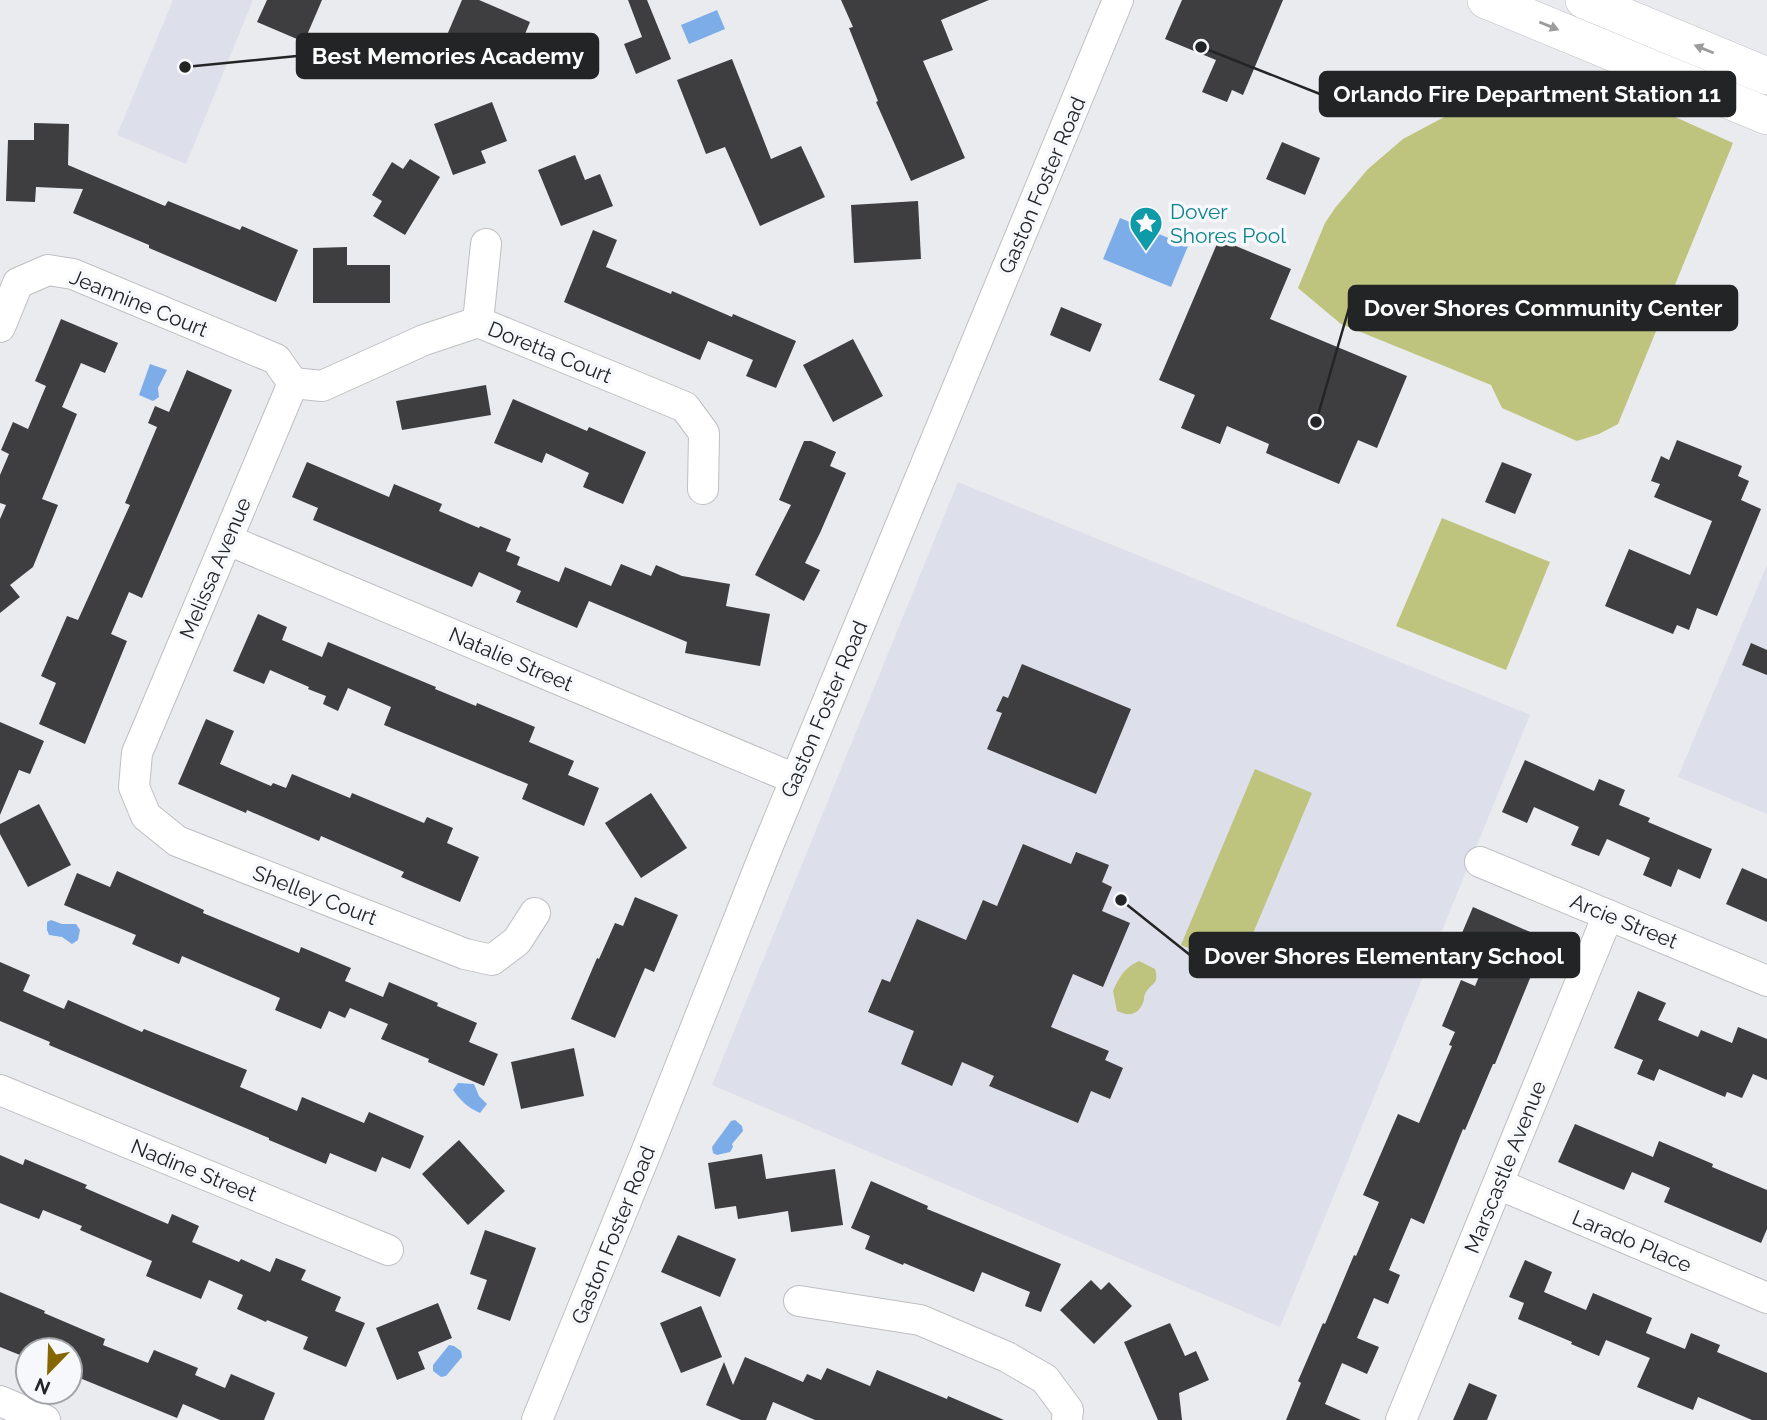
<svg xmlns="http://www.w3.org/2000/svg" width="1767" height="1420" font-family="Raleway,sans-serif">
<rect width="100%" height="100%" fill="#eaebee"/>
<g fill="#dddfea">
<path d="M173 0H253L186 164 117 135Z"/>
<path d="M958 482 1530 715 1280 1327 712 1085Z"/>
<path d="M1767 565V814L1678 777Z"/>
</g>
<g fill="#bec37d">
<path d="M1555 87 1600 89 1644 103 1733 143 1618 424 1599 434 1577 441 1502 408 1491 385 1341 324 1298 288 1325 223 1335 208 1368 169 1403 139 1448 115 1508 96Z"/>
<path d="M1442 518 1550 562 1506 670 1396 626Z"/>
<path d="M1255 769 1312 793 1238 969 1181 945Z"/>
<path d="M1139 961 1155 969C1160 985 1150 983 1145 994 1144 996 1144 998 1144 1000 1139 1015 1130 1017 1117 1011L1113 991C1119 977 1125 967 1139 961Z"/>
</g>
<g fill="#7dade8">
<path d="M717 10 725 29 689 44 681 25Z"/>
<path d="M1120 218 1188 246 1171 287 1103 259Z"/>
<path d="M150 364 167 370 158 388 159 397 153 401 139 395Z"/>
<path d="M51 920 62 924H76L80 930 78 940 72 944 62 937 49 935 47 930V922Z"/>
<path d="M458 1083 474 1084 479 1096 487 1104 480 1113C467 1107 461 1101 453 1090Z"/>
<path d="M735 1120 742 1126 743 1131 732 1144 733 1147 730 1152 717 1155 713 1153 712 1147 731 1121Z"/>
<path d="M449 1345 454 1346 461 1351 462 1357 446 1376 441 1377 433 1371V1365Z"/>
</g>
<g fill="#3e3d3f">
<path d="M267 0H322L304 42 257 22Z"/>
<path d="M462 0H479L530 22 513 63 447 35Z"/>
<path d="M628 0H647L671 59 636 74 624 44 642 37Z"/>
<path d="M841 0H989L941 20 953 50 923 61 965 158 911 181 876 102 878 101 849 28 853 27Z"/>
<path d="M1182 0H1283L1243 95 1232 90 1227 102 1202 92 1216 60 1165 39Z"/>
<path d="M732 59 771 159 801 146 825 197 760 226 725 147 706 154 677 80Z"/>
<path d="M492 102 507 141 481 151 486 163 453 175 434 124Z"/>
<path d="M34 123 69 124 68 165 165 206 168 201 240 230 242 226 298 250 276 302 149 248V245L73 213 83 189 36 187 35 202 6 201 8 140H34Z"/>
<path d="M1282 142 1320 158 1305 195 1266 179Z"/>
<path d="M575 155 585 180 600 174 613 206 561 226 538 170Z"/>
<path d="M410 159 440 177 405 235 373 216 382 201 372 195 392 162 403 169Z"/>
<path d="M918 201 921 259 854 263 851 205Z"/>
<path d="M593 230 617 240 606 267 671 294 672 291 732 317 733 314 796 341 776 388 746 376 753 360 708 341 700 360 564 302Z"/>
<path d="M1219 239 1291 269 1270 319 1407 376 1377 448 1358 440 1339 484 1266 453 1269 444 1227 426 1220 444 1181 428 1195 395 1159 380Z"/>
<path d="M347 247V265H390V303H313V248Z"/>
<path d="M1061 307 1102 324 1090 352 1050 335Z"/>
<path d="M61 319 118 343 105 373 81 363 62 407 77 414 42 499 58 505 33 567 10 585 20 597 0 613V519L6 505 0 503V475L9 454 1 450 13 422 28 429 46 386 35 381Z"/>
<path d="M853 339 883 396 833 422 803 365Z"/>
<path d="M187 370 232 390 142 598 129 592 111 634 127 641 85 744 39 724 56 683 41 676 67 616 78 620 130 505 125 503 157 427 148 423 155 406 169 412Z"/>
<path d="M486 385 491 415 402 430 396 401Z"/>
<path d="M513 399 587 431 589 427 646 452 623 504 583 487 589 473 546 453 542 463 494 443Z"/>
<path d="M1677 440 1742 466 1738 476 1749 481 1741 500 1761 509 1717 616 1697 608 1689 630 1677 625 1673 634 1605 606 1629 549 1690 575 1712 521 1654 497 1660 484 1651 481 1661 456 1669 460Z"/>
<path d="M804 441H811L836 452 830 466 846 473 820 533 805 563 820 570 804 601 755 575 791 505 779 500Z"/>
<path d="M307 462 389 497 394 484 442 504 439 511 479 528 480 526 511 539 506 551 520 557 517 565 559 582 565 567 611 586 621 564 651 576 656 565 682 576 730 584 726 606 770 614 760 666 685 653 687 642 589 601 577 628 516 602 521 591 479 572 472 587 313 520 318 508 292 497Z"/>
<path d="M1502 462 1532 474 1515 514 1485 502Z"/>
<path d="M258 614 287 627 282 640 322 657 328 642 436 687 435 689 476 706 477 703 535 727 529 742 574 761 568 775 599 788 584 826 522 799 528 784 384 725 391 707 348 688 338 711 323 704 326 696 308 689 309 687 270 670 264 684 233 671Z"/>
<path d="M1751 643 1767 650V675L1742 665Z"/>
<path d="M1022 664 1131 709 1096 794 987 749 1002 713 996 711 1003 696 1008 698Z"/>
<path d="M206 719 234 731 220 764 271 786 273 783 286 788 292 774 350 798 352 793 424 823 427 817 453 828 447 843 479 857 460 902 401 877 404 872 321 836 319 841 247 810 246 813 178 784Z"/>
<path d="M0 722 44 741 30 774 19 770 0 815Z"/>
<path d="M1525 760 1594 791 1599 779 1625 790 1619 805 1650 818 1648 822 1712 849 1700 879 1678 869 1671 887 1643 875 1650 858 1607 839 1599 856 1571 845 1579 827 1534 807 1527 823 1502 812Z"/>
<path d="M651 793 687 848 641 878 605 823Z"/>
<path d="M39 804 71 865 28 887 0 834V824Z"/>
<path d="M1023 844 1071 864 1076 852 1109 865 1102 882 1112 887 1102 911 1130 923 1103 987 1073 974 1051 1027 1109 1051 1105 1060 1123 1068 1110 1099 1091 1091 1078 1123 989 1086 994 1076 962 1062 952 1086 901 1064 914 1031 868 1012 882 979 890 982 917 919 966 940 983 900 997 906Z"/>
<path d="M1742 868 1767 879V922L1726 904Z"/>
<path d="M117 871 204 910 203 913 299 953 301 947 351 968 345 981 383 997 389 982 438 1003 437 1006 477 1023 469 1042 498 1054 484 1086 428 1062 429 1059 381 1039 388 1024 350 1008 345 1018 329 1011 321 1029 275 1010 280 998 182 956 179 964 132 944 136 935 64 905 77 873 110 887Z"/>
<path d="M635 897 678 915 654 972 645 968 615 1038 571 1019 597 958 599 959 615 923 623 926Z"/>
<path d="M1473 907 1546 939 1495 1064H1493L1465 1130 1463 1129 1424 1224 1411 1218 1389 1270 1400 1275 1388 1304 1374 1298 1357 1338 1379 1347 1367 1374 1342 1363 1325 1404 1361 1420H1286L1301 1383 1298 1381 1323 1323 1325 1324 1354 1255 1356 1256 1379 1202 1363 1195 1398 1114 1419 1123 1452 1046 1449 1045 1455 1032 1442 1026 1461 980 1475 986 1492 946 1462 933Z"/>
<path d="M0 962 30 975 23 991 64 1009 68 1000 142 1032 144 1029 247 1070 240 1087 297 1111 302 1097 364 1123 369 1112 424 1136 410 1169 382 1157 376 1172 330 1153 326 1164 269 1140V1138L49 1045 50 1042 0 1021Z"/>
<path d="M1638 991 1666 1003 1658 1020 1698 1037 1701 1030 1732 1043 1738 1027 1767 1039V1080L1753 1074 1742 1098 1727 1092 1725 1097 1659 1069 1654 1081 1637 1074 1643 1060 1614 1048Z"/>
<path d="M574 1048 584 1096 521 1109 511 1062Z"/>
<path d="M1575 1124 1653 1157 1659 1141 1713 1164 1712 1167 1767 1190V1229L1761 1243 1664 1202 1670 1188 1632 1172 1624 1190 1558 1162Z"/>
<path d="M459 1140 505 1191 468 1225 422 1174Z"/>
<path d="M762 1154 766 1179 835 1169 843 1225 791 1232 788 1211 738 1219 736 1206 715 1209 708 1163Z"/>
<path d="M0 1155 23 1165 25 1159 87 1185 85 1188 168 1224 172 1214 199 1226 192 1242 239 1262 241 1259 270 1272 276 1258 306 1270 301 1280 341 1297 335 1311 365 1323 346 1367 303 1349 308 1337 267 1320 266 1322 237 1309 243 1295 209 1280 201 1299 146 1276 152 1261 80 1230 82 1226 43 1210 39 1219 0 1203Z"/>
<path d="M871 1181 928 1206 927 1209 1061 1264 1041 1312 1025 1306 1030 1292 982 1272 974 1292 904 1263 903 1265 865 1249 870 1236 851 1228Z"/>
<path d="M485 1230 536 1248 510 1321 477 1309 487 1280 470 1274Z"/>
<path d="M678 1235 736 1259 720 1297 661 1272Z"/>
<path d="M1525 1260 1552 1272 1544 1292 1586 1310 1593 1293 1652 1318 1646 1333 1685 1349 1691 1333 1720 1345 1717 1352 1767 1373V1420H1752L1698 1397 1693 1410 1637 1387 1650 1358 1606 1340 1599 1356 1571 1344 1572 1342 1518 1319 1524 1303 1509 1297Z"/>
<path d="M1091 1280 1101 1290 1109 1282 1132 1306 1094 1344 1060 1310Z"/>
<path d="M0 1292 45 1311 44 1313 105 1339 103 1345 148 1363 154 1350 198 1368 195 1375 225 1388 231 1374 275 1393 264 1420H220L183 1404 177 1418 70 1374V1350H28L25 1357 0 1347Z"/>
<path d="M438 1303 452 1338 418 1352 425 1369 397 1380 376 1328Z"/>
<path d="M701 1306 722 1357 681 1373 660 1323Z"/>
<path d="M1170 1323 1185 1356 1196 1351 1209 1380 1179 1393 1182 1420H1158L1124 1342Z"/>
<path d="M745 1357 803 1382 807 1374 821 1380 827 1368 870 1386 877 1370 947 1399 948 1396 1004 1420H815L773 1402 766 1420H741L706 1405 724 1362 733 1385Z"/>
<path d="M1469 1383 1497 1395 1487 1420H1453Z"/>
</g>
<g fill="none" stroke-linecap="round" stroke-linejoin="round">
<defs>
<g id="minor">
<path d="M478 322 486 244"/>
<path d="M0 327 18 283 48 270 73 274 276 359 293 383"/>
<path d="M293 383 137 753 134 787 146 816 177 841 465 954 492 960 517 941 535 913"/>
<path d="M293 383 322 386 424 340 478 322 685 407 704 433 703 489"/>
<path d="M228 540 795 779"/>
<path d="M1480 862 1767 981"/>
<path d="M0 1090 388 1250"/>
<path d="M1498 1184 1767 1298"/>
<path d="M799 1301 920 1320 1007 1357 1045 1379 1068 1410 1067 1420"/>
<path d="M0 1401 45 1420"/>
<path d="M537 1420 647 1150 765 853 1118 0"/>
<path d="M1401 1420 1608 915"/>
</g>
<g id="major">
<path d="M1486 0 1767 116"/>
<path d="M1584 0 1767 76"/>
</g>
</defs>
<use href="#minor" stroke="#bfbfc3" stroke-width="32"/>
<use href="#major" stroke="#bfbfc3" stroke-width="38"/>
<use href="#minor" stroke="#fff" stroke-width="30"/>
<use href="#major" stroke="#fff" stroke-width="37"/>
</g>
<defs><path id="oneway-solid" d="M-6-.8H1V-3.2L6.5 0L1 3.2V.8H-6Z" transform="scale(1.75)"/></defs>
<g fill="#9c9c9d">
<use href="#oneway-solid" transform="translate(1549 26) rotate(22)"/>
<use href="#oneway-solid" transform="translate(1704 49) rotate(-158)"/>
</g>
<defs>
<symbol id="sight-pin" viewBox="-11 -11 22 30"><path d="M0 17L-7.5 6A9.5 9.5 0 1 1 7.5 6Z" fill="#0f9aa8" stroke="#f7f8fc"/><path d="M0-6L1.8-2.2L6-1.7L2.9 1.2L3.7 5.4L0 3.3L-3.7 5.4L-2.9 1.2L-6-1.7L-1.8-2.2Z" fill="#fff"/></symbol>
</defs>
<g fill-rule="evenodd">
<use href="#sight-pin" x="1127" y="204" width="38" height="52"/>
</g>
<g text-anchor="middle" dominant-baseline="central" stroke-width="7" stroke-linejoin="round" paint-order="stroke">
<g font-size="21" fill="#232425" stroke="#f7f8fc">
<text transform="translate(1042 185) rotate(-67)">Gaston Foster Road</text>
<text transform="translate(139 303) rotate(22)">Jeannine Court</text>
<text transform="translate(550 352) rotate(22)">Doretta Court</text>
<text transform="translate(215 568) rotate(-67)">Melissa Avenue</text>
<text transform="translate(511 659) rotate(23)">Natalie Street</text>
<text transform="translate(824 709) rotate(-67)">Gaston Foster Road</text>
<text transform="translate(315 895) rotate(21)">Shelley Court</text>
<text transform="translate(1624 921) rotate(22)">Arcie Street</text>
<text transform="translate(1505 1167) rotate(-68)">Marscastle Avenue</text>
<text transform="translate(194 1170) rotate(22)">Nadine Street</text>
<text transform="translate(613 1235) rotate(-68)">Gaston Foster Road</text>
<text transform="translate(1632 1241) rotate(23)">Larado Place</text>
</g>
<g font-size="21" fill="#0d838f" stroke="#f7f8fc" text-anchor="start">
<text x="1170" y="211">Dover<tspan x="1170" dy="24">Shores Pool</tspan></text>
</g>
</g>
<path fill="none" stroke="#232425" stroke-width="2.5" d="M185 67L297 56M1201 47L1320 94M1316 422L1349 308M1121 900L1190 955"/>
<g fill="#232425" stroke="#f7f8fc" stroke-width="2.5">
<circle cx="185" cy="67" r="7"/>
<circle cx="1201" cy="47" r="7"/>
<circle cx="1316" cy="422" r="7"/>
<circle cx="1121" cy="900" r="7"/>
</g>
<g fill="#232425" stroke="#232425" stroke-width="2.5">
<rect x="297" y="34" width="301" height="44" rx="7"/>
<rect x="1320" y="72" width="415" height="44" rx="7"/>
<rect x="1349" y="286" width="388" height="44" rx="7"/>
<rect x="1190" y="933" width="389" height="44" rx="7"/>
</g>
<g font-size="23" text-anchor="middle" font-weight="bold" fill="#fff">
<text x="448" y="64">Best Memories Academy</text>
<text x="1527" y="102">Orlando Fire Department Station 11</text>
<text x="1543" y="316">Dover Shores Community Center</text>
<text x="1384" y="964">Dover Shores Elementary School</text>
</g>
<g transform="translate(49 1371) rotate(203)"><circle r="33" fill="#f7f8fc" stroke="#a2a3a6" stroke-width="2"/>
<path d="M0-5L12 26L0 18L-12 26Z" fill="#866600"/>
<text y="-10" font-size="19" font-weight="bold" text-anchor="middle" fill="#232425">N</text>
</g>
</svg>
